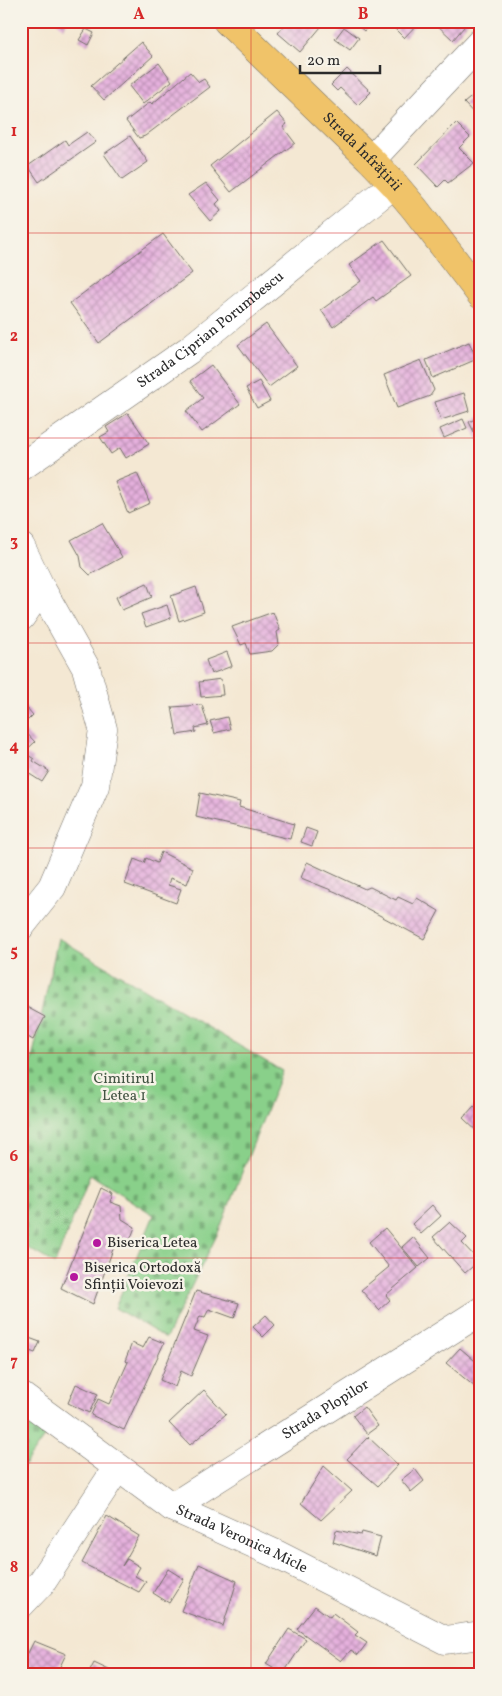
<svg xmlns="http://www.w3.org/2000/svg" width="502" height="1696" font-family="Vollkorn,serif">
<defs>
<pattern id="cemetery-stones" width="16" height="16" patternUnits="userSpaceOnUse" patternTransform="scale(1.25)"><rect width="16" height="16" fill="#89d08a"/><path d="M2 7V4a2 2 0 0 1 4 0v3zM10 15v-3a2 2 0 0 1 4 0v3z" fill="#70a971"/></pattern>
<pattern id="building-cross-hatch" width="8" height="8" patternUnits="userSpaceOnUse" patternTransform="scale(1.25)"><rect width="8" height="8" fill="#e5b0dd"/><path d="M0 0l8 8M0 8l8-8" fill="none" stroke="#ba8fb3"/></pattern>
</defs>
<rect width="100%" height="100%" fill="#f7f3e8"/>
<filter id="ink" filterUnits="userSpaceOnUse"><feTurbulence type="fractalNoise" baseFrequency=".02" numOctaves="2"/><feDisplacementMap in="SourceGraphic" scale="10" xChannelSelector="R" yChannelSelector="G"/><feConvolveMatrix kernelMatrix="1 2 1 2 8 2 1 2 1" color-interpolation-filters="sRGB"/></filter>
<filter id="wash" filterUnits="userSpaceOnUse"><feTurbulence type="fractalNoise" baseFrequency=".0096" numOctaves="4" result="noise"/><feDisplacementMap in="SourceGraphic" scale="20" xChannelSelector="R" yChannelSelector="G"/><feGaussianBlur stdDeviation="1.12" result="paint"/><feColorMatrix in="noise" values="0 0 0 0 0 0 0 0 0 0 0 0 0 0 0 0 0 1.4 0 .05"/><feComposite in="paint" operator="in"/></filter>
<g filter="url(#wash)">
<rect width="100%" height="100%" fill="#f4e8d3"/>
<g fill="url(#cemetery-stones)" stroke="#5a7e5a">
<path d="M58 938 282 1071 218 1233 166 1338 115 1308 154 1215 90 1175 55 1264 21 1244V1111Z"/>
<path d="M21 1396 56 1420 21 1470Z"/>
</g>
<g id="blocks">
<g fill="url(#building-cross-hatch)">
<path d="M56 21H68L63 28Z"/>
<path d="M288 21H326L300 52 278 33Z"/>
<path d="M360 21H373L364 31 357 25Z"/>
<path d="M387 21H420L404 38Z"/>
<path d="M435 21H469L453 40 434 22Z"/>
<path d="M344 27 359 38 350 50 335 39Z"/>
<path d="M86 29 94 33 88 45 79 40Z"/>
<path d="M141 42 153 56 104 100 91 86Z"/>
<path d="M159 63 172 81 143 104 129 86Z"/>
<path d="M347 69 371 92 358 105 340 88 337 91 331 85Z"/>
<path d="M190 72 199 82 204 79 210 87 145 136 139 138 126 121 150 102 152 104Z"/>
<path d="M475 94 481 96V121L464 103Z"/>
<path d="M277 112 287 124 283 127 295 143 231 192 210 166Z"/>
<path d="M456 123 470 137 459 148 474 163 448 183 445 180 438 187 416 164Z"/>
<path d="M87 132 96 142 39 182 28 166 65 140 68 145Z"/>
<path d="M130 136 148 162 122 180 104 154Z"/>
<path d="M206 183 220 200 216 204 221 211 210 221 188 195Z"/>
<path d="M163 234 192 273 99 343 70 303Z"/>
<path d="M384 240 411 276 376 301 373 297 333 327 321 310 361 281 349 265Z"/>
<path d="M266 324 297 366 269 387 238 345Z"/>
<path d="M469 342 477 359 433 378 426 360Z"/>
<path d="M421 360 434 390 430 396 397 408 384 375Z"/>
<path d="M211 365 240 404 202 432 186 411 203 398 190 381Z"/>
<path d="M259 381 270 401 257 408 246 388Z"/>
<path d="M464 393 469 411 441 420 435 402Z"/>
<path d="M128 413 149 444 126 458 120 448 111 454 100 437 109 432 106 427Z"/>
<path d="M481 416V446L469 422Z"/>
<path d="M463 419 467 428 444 438 440 429Z"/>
<path d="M137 473 150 503 128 513 115 482Z"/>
<path d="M102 523 122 557 90 575 82 567 80 556 71 540Z"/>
<path d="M147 583 152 597 122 610 116 597Z"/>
<path d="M196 587 204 612 179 621 171 596Z"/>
<path d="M167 605 171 618 146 627 141 614Z"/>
<path d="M273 612 280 630 277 632 279 644 272 651 250 654 246 643 241 645 232 627Z"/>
<path d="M227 652 232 666 211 674 206 660Z"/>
<path d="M221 679 223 695 201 697 199 682Z"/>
<path d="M21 701 33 715 27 721 23 717 21 719Z"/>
<path d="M202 705 208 725 195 728 196 732 177 735 172 707Z"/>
<path d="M227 717 230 729 214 733 210 721Z"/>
<path d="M21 727 35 742 21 755Z"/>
<path d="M28 755 34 759 33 761 49 771 42 782 28 773 21 784V763Z"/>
<path d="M200 793 240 802 239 807 294 824 290 839 196 817Z"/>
<path d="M306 828 317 832 312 846 301 842Z"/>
<path d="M161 852 193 868 187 884 170 878 168 885 181 889 176 903 125 884 134 859 144 863 146 858 157 863Z"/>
<path d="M307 862 365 889 370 887 396 900 398 897 413 904 417 898 439 911 424 939 336 892 301 878Z"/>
<path d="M21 1004 45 1017 33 1040 21 1033Z"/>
<path d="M474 1106 481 1112V1135L463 1118Z"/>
<path d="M101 1188 113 1194 110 1202 121 1206 122 1219 135 1227 128 1246 116 1241 93 1304 61 1288Z"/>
<path d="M432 1205 441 1216 421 1234 412 1224Z"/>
<path d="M450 1222 467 1238 462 1243 479 1261 465 1273 433 1237Z"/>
<path d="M385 1228 418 1268 386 1295 390 1300 379 1310 361 1290 389 1267 369 1242Z"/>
<path d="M413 1237 430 1258 419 1267 402 1247Z"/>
<path d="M196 1291 239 1303 234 1318 209 1309 205 1317 200 1316 194 1331 208 1336 191 1376 181 1371 175 1387 160 1380Z"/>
<path d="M266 1315 275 1325 263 1337 253 1327Z"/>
<path d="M21 1334 28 1337 21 1351Z"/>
<path d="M149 1337 164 1343 124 1430 91 1415 98 1399 109 1404 128 1362 125 1361 132 1343 143 1348Z"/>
<path d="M29 1338 40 1342 35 1353 24 1349Z"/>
<path d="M460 1348 481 1366V1392L446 1363Z"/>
<path d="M76 1384 98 1394 89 1413 68 1403Z"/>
<path d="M204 1390 226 1414 190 1445 169 1423Z"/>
<path d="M364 1407 378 1426 367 1434 353 1416Z"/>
<path d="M368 1437 398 1465 378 1486 347 1459Z"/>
<path d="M324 1466 352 1491 321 1520 301 1503Z"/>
<path d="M415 1469 424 1481 411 1492 401 1480Z"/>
<path d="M107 1516 139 1536 122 1566 127 1559 140 1567 135 1576 146 1582 139 1592 82 1563Z"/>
<path d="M336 1530 361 1535 362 1532 381 1537 376 1556 333 1542Z"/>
<path d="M199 1564 237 1581 223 1626 181 1611Z"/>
<path d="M168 1569 184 1579 169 1603 153 1593Z"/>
<path d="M315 1606 330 1617 333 1613 358 1632 355 1635 367 1643 358 1655 351 1650 341 1661 297 1629Z"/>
<path d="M289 1629 306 1639 283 1674 266 1664Z"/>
<path d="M34 1641 66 1654 56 1675H27L21 1671V1667Z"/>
<path d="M94 1663 109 1670 106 1675H88Z"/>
</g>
</g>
</g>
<g filter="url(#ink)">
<use href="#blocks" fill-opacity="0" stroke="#716d66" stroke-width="1"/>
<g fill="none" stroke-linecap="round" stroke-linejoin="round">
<defs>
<g id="minor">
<path d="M371 160 481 42"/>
<path id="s1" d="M21 467 189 350 394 184"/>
<path d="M21 547 41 588 86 668 103 729 95 786 52 887 21 926"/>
<path d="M21 617 41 588"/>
<path id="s2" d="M21 1396 172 1507 276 1554 445 1640 481 1635"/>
<path id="s3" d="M172 1507 481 1311"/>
<path d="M21 1604 42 1582 117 1468"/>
</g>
<g id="major">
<path id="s4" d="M227 21 371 160 394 184 415 209 481 295"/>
</g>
</defs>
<use href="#minor" stroke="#716d66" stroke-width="29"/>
<use href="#major" stroke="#716d66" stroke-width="29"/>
<use href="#minor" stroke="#fff" stroke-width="28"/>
<use href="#major" stroke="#f0c369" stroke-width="28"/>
</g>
</g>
<path fill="none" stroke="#d62828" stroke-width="1" stroke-opacity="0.55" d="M251 21V1675M21 233H481M21 438H481M21 643H481M21 848H481M21 1053H481M21 1258H481M21 1463H481"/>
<g fill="#b5179e" stroke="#f7f3e8" stroke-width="2">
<circle cx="97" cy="1243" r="5"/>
<circle cx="74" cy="1277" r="5"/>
</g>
<g text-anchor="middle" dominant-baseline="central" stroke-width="5" stroke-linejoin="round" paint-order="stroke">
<g font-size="15" fill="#2b2b2b" stroke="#f7f3e8">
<text stroke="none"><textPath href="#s4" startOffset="188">Strada Înfrățirii</textPath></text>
<text stroke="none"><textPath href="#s1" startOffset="234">Strada Ciprian Porumbescu</textPath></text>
<text stroke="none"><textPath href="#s3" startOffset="182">Strada Plopilor</textPath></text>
<text stroke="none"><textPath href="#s2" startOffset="264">Strada Veronica Micle</textPath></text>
</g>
<g font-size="15" fill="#425443" stroke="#f7f3e8">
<text x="124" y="1079">Cimitirul<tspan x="124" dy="17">Letea 1</tspan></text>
</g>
<g font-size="15" fill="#2b2b2b" stroke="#f7f3e8" text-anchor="start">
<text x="107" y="1243">Biserica Letea</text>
<text x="84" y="1268">Biserica Ortodoxă<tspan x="84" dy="17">Sfinții Voievozi</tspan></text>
</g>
</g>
<rect width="502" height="1696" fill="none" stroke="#f7f3e8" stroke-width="55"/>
<path d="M300 65v8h80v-8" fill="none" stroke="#2b2b2b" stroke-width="2.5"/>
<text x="307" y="65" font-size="15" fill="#2b2b2b" stroke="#f7f3e8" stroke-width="4" paint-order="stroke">20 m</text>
<rect x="28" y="28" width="446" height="1640" fill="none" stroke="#d62828" stroke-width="2"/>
<g font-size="16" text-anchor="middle" font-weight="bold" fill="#d62828">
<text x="139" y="19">A</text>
<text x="363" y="19">B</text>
<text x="14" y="136">1</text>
<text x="14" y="341">2</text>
<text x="14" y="546">3</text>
<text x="14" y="751">4</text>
<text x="14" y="956">5</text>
<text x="14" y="1161">6</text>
<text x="14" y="1366">7</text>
<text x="14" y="1572">8</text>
</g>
</svg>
